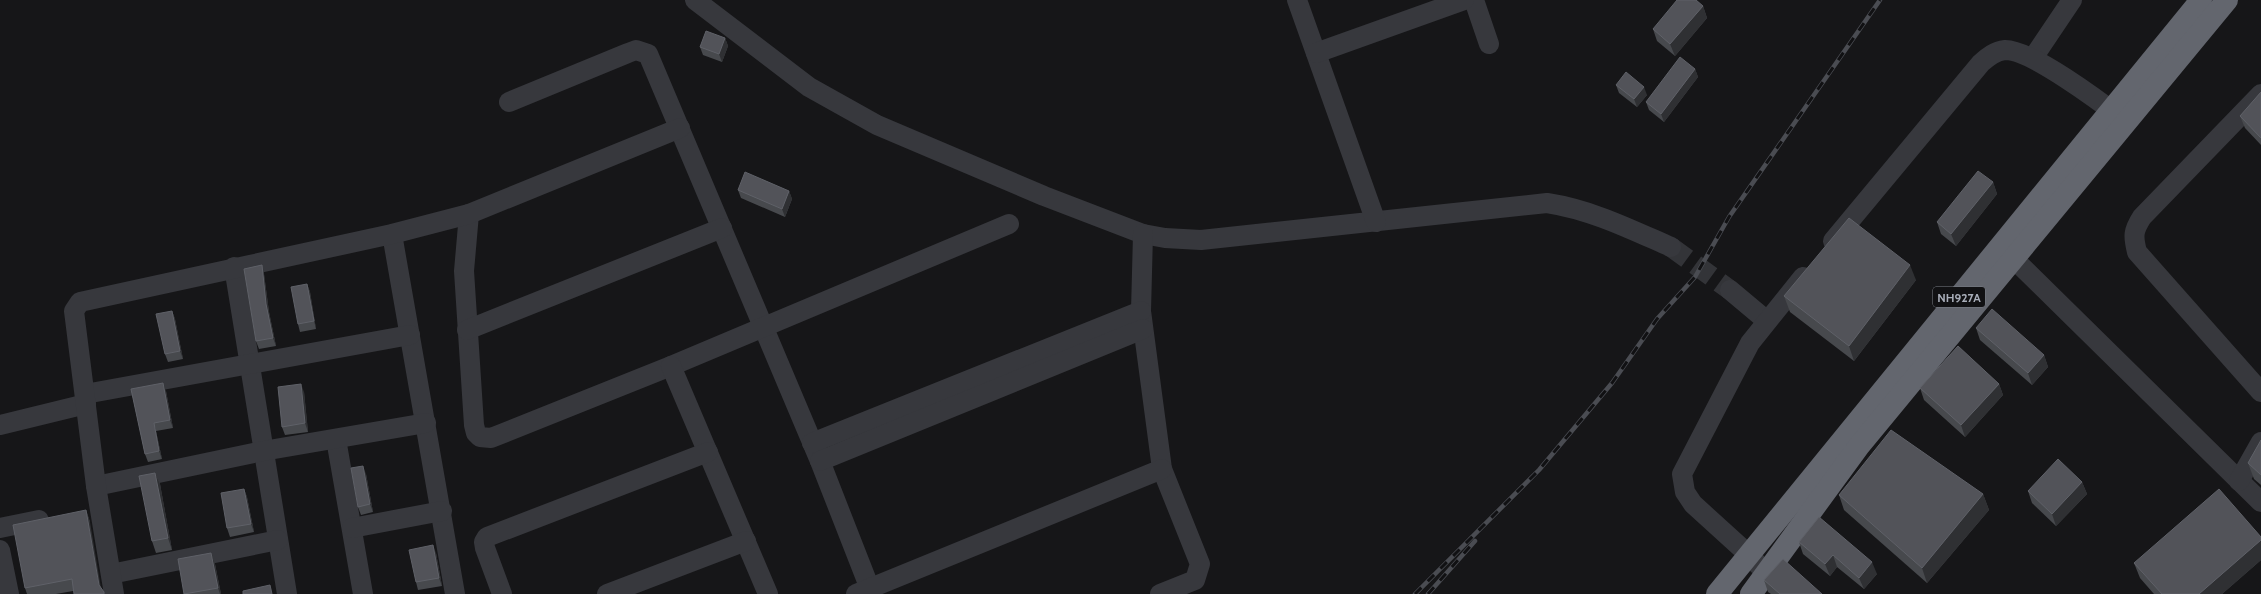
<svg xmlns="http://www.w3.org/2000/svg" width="2261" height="594" font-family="Cabin,sans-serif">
<rect width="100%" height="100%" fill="#161618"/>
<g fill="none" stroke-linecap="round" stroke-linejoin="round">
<path stroke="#333438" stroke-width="20" stroke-dasharray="20 10" stroke-linecap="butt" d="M1671 247 1730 290"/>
<g stroke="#37383d" stroke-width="20">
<path d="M695 0 809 87 877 125 1044 196 1143 234 1165 238 1201 240 1547 203C1592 210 1630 229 1671 247"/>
<path d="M1297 0 1376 222"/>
<path d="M1474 0 1489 44"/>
<path d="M1316 53 1464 0"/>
<path d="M2033 58 2072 0"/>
<path d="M2261 94 2142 217C2133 231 2133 236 2137 252L2261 392"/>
<path d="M509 102 628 53 636 50 648 54 820 461 872 594"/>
<path d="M469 214 464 271 474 425 476 433 480 437 491 438 671 366 1009 224"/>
<path d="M392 234 455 594"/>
<path d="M1143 234 1141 311 1162 469 1200 564 1195 580 1160 594"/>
<path d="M1833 241 1981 63C1988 57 1995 51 2005 50 2030 49 2102 103 2124 120"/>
<path d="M2014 259 2261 502"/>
<path d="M234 267 287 594"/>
<path d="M1730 290 1767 321"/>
<path d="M467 330 722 228"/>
<path d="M671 366 768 594"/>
<path d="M85 394 410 335"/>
<path d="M0 425 86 404"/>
<path d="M336 439 363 594"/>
<path d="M812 443 1141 311"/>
<path d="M820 461 1143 329"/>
<path d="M2239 481 2261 442"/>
<path d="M96 486 263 451 426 423"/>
<path d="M0 528 39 520"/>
<path d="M352 528 442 511"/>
<path d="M0 550 9 594"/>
<path d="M1766 573 1748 554 1693 504 1685 492 1682 474 1750 343 1803 277"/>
<path d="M111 574 278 540"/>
<path d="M114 594 96 486 74 311 80 302 392 234 469 214 680 128"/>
<path d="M502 594 485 548 484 542 487 537 708 452"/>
<path d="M607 594 746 541"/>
<path d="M856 594 1162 469"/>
</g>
<g stroke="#63666e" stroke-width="22">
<path d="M1717 594 2201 0"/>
<path d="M1751 594 1859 446 2227 0"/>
</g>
<defs>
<g id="rail">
<path d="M1415 594 1539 470 1612 383 1657 319 1695 277 1729 217 1880 0"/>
<path d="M1428 594 1475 541"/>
</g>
</defs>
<use href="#rail" stroke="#4a4c52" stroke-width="4.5"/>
<use href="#rail" stroke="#111113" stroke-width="3" stroke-dasharray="9" stroke-linecap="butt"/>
</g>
<g fill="#47494d">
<path d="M1703 6 1707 18 1675 56 1657 41 1653 29Z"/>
<path d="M725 38 728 46 722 62 703 55 700 47Z"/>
<path d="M1695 69 1698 77 1664 122 1649 110 1646 102Z"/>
<path d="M1616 85 1647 95 1637 107 1619 93Z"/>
<path d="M2261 92V145L2245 128 2240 116Z"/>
<path d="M1993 182 1997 194 1956 246 1941 234 1937 222Z"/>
<path d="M738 190 789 191 792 199 785 217 741 198Z"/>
<path d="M262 265 264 274 269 312 276 346 259 349 256 341Z"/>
<path d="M1916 280 1854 361 1790 312 1784 296Z"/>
<path d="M307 284 310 292 316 329 300 332 298 324Z"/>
<path d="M172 311 175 319 183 359 168 362 165 354Z"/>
<path d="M1976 328 2044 355 2048 367 2032 385 1980 340Z"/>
<path d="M1999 384 2003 395 1965 437 1924 400 1920 388Z"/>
<path d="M131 389 166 391 173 428 156 431 162 459 148 462 145 454Z"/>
<path d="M304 392 308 432 285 435 282 427Z"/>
<path d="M2261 440V485L2254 479 2248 463Z"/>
<path d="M155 473 160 484 172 550 156 553 152 541Z"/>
<path d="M366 474 373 512 361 515 358 507Z"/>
<path d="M2082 482 2087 494 2056 526 2032 503 2028 491Z"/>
<path d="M244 489 247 497 254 532 230 537 227 528Z"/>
<path d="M1983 494 1989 510 1927 583 1844 510 1839 495Z"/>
<path d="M86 510 90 522 73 591 56 594H27L25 588Z"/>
<path d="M2261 537V560L2222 594H2154L2140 578 2134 563Z"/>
<path d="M1799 542 1877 574 1864 589 1837 567 1830 576 1803 554Z"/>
<path d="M211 553 215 564 221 594H184Z"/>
<path d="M436 553 442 586 418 590 416 582Z"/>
<path d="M1764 580 1822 594H1771L1768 592Z"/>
</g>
<g fill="#2f3033">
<path d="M1703 6 1707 18 1675 56 1670 44Z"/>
<path d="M725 38 728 46 722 62 719 54Z"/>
<path d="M1695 69 1698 77 1664 122 1661 114Z"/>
<path d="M1644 87 1647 95 1637 107 1634 99Z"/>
<path d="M1993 182 1997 194 1956 246 1951 234Z"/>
<path d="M789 191 792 199 785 217 782 209Z"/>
<path d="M262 265 264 274 269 312 276 346 273 338 266 304Z"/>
<path d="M1910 265 1916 280 1854 361 1849 346Z"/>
<path d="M307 284 310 292 316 329 314 321Z"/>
<path d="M172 311 175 319 183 359 180 351Z"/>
<path d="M2044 355 2048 367 2032 385 2028 373Z"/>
<path d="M163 383 166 391 173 428 170 420Z"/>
<path d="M301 384 304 392 308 432 305 423Z"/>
<path d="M1999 384 2003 395 1965 437 1961 425Z"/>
<path d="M154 423 156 431 162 459 159 451Z"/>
<path d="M363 466 366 474 373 512 370 504Z"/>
<path d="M155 473 160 484 172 550 168 538Z"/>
<path d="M2082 482 2087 494 2056 526 2052 514Z"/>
<path d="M244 489 247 497 254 532 251 524Z"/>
<path d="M1983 494 1989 510 1927 583 1922 568Z"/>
<path d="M86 510 90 522 102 594 99 585Z"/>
<path d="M2261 540V560L2222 594H2199Z"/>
<path d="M433 545 436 553 442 586 439 578Z"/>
<path d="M211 553 215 564 221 594H220L218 588Z"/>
<path d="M1833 555 1837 567 1830 576 1825 564Z"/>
<path d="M1872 562 1877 574 1864 589 1859 578Z"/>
</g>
<g fill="#525359" stroke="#5f6168">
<path d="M1677 0H1696L1703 6 1670 44 1653 29Z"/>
<path d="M706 31 725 38 719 54 700 47Z"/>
<path d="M1680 57 1695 69 1661 114 1646 102Z"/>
<path d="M1626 72 1644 87 1634 99 1616 85Z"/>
<path d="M2261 92V138L2240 116Z"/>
<path d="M1978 171 1993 182 1951 234 1937 222Z"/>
<path d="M745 172 789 191 782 209 738 190Z"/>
<path d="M1849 218 1910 265 1849 346 1784 296Z"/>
<path d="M262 265 266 304 273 338 256 341 244 269Z"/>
<path d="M307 284 314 321 298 324 291 287Z"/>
<path d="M1992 309 2044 355 2028 373 1976 328Z"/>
<path d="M172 311 180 351 165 354 156 314Z"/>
<path d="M1958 346 1999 384 1961 425 1920 388Z"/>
<path d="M163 383 170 420 154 423 159 451 145 454 131 389Z"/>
<path d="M301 384 305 423 282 427 278 387Z"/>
<path d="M1891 430 1983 494 1922 568 1839 495Z"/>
<path d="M2261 440V475L2248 463Z"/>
<path d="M2058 459 2082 482 2052 514 2028 491Z"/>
<path d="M363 466 370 504 358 507 351 468Z"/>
<path d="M155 473 168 538 152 541 139 476Z"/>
<path d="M244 489 251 524 227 528 221 493Z"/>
<path d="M2219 489 2261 537V540L2199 594H2162L2134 563Z"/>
<path d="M86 510 99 585 104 592V594H74L72 579 25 588 13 525Z"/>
<path d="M1819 517 1872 562 1859 578 1833 555 1825 564 1799 542Z"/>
<path d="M433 545 439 578 416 582 409 550Z"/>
<path d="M211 553 218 588 184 594 178 559Z"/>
<path d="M1783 559 1822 594H1780L1764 580Z"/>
<path d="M270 585 272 594H243V591Z"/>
</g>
<g text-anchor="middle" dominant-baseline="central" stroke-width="3" stroke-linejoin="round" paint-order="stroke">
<rect fill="#111113" stroke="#7b7e86" stroke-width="1" x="1933" y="287" width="52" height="20" rx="3"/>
<g font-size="12" font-weight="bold" fill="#a8adb8">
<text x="1959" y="297">NH927A</text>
</g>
</g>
</svg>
